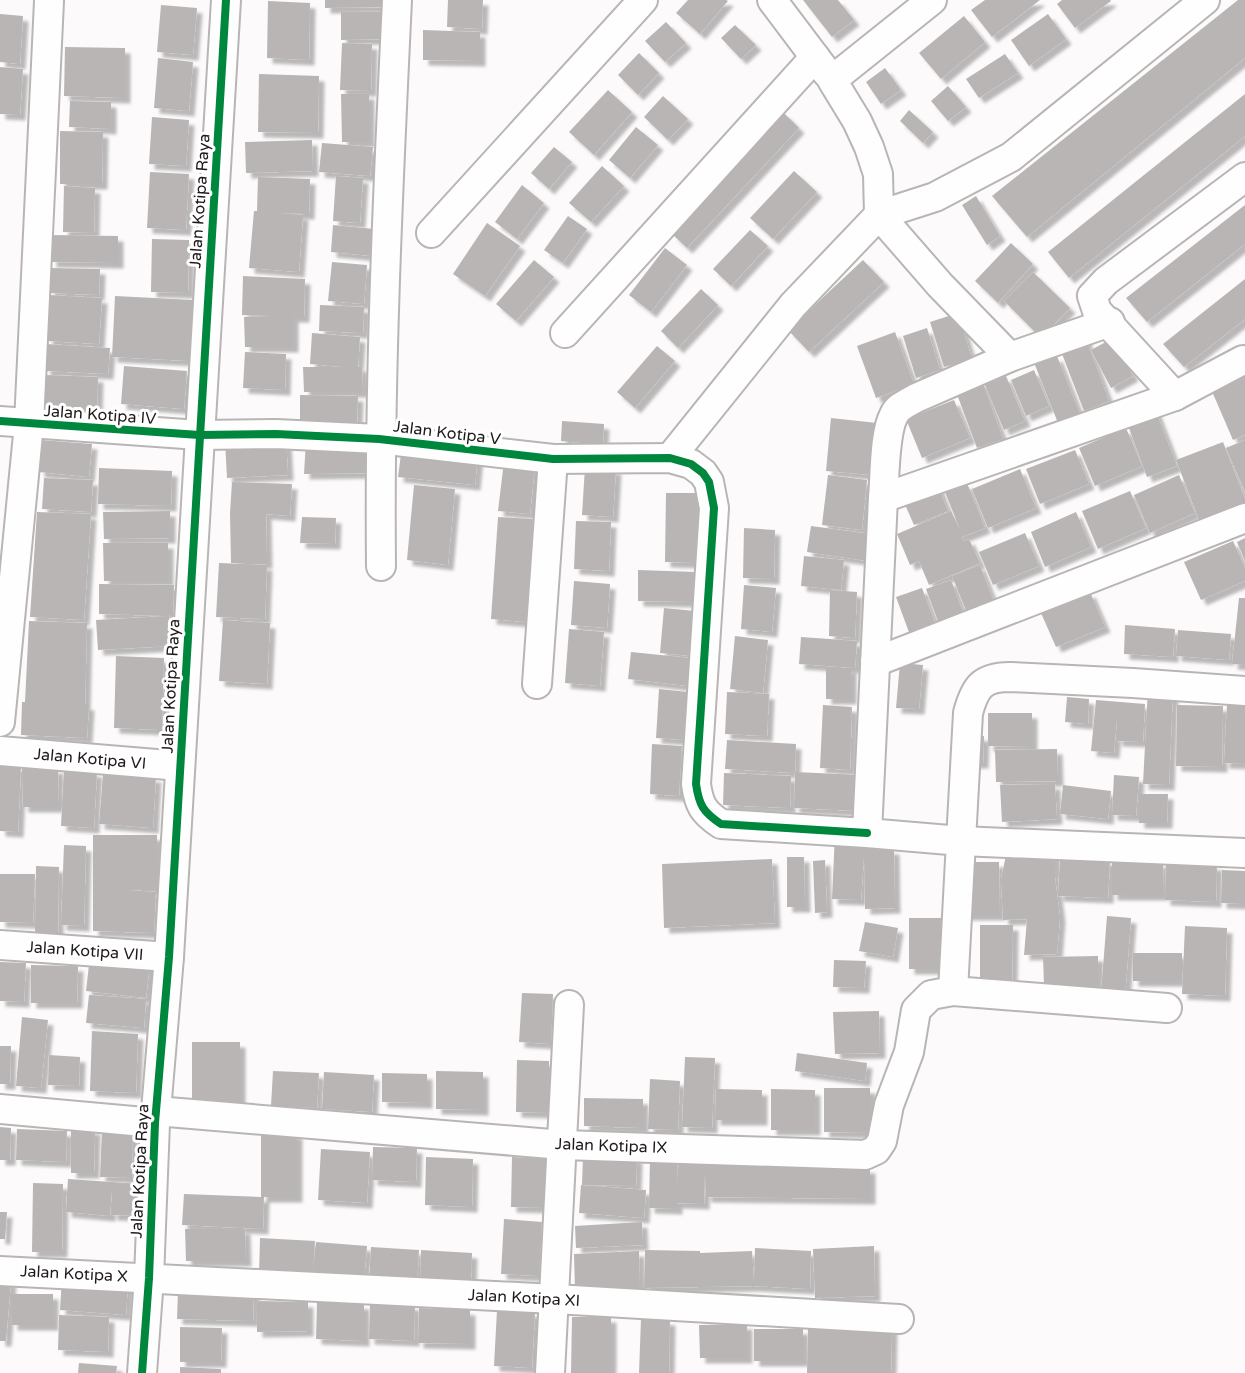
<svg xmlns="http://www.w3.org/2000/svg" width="1245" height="1373" font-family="'Varela Round',sans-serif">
<defs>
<filter id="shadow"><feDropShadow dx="5.5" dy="5.5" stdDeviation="1.5" flood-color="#0004"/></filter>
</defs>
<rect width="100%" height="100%" fill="#fcfafa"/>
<g fill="#b9b5b5" filter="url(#shadow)">
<path d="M325 0H388V7L325 8Z"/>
<path d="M448 0H483L482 29 447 27Z"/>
<path d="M688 0H726L728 1 700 34 676 13Z"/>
<path d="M803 0H838L854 20 832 37Z"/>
<path d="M985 0H1040L992 37 971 10Z"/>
<path d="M1062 0H1110L1111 1 1075 28 1057 4Z"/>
<path d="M1238 0H1245V58L1027 237 992 196Z"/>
<path d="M268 1 310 3 309 60 267 58Z"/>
<path d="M161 5 197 8 193 55 157 52Z"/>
<path d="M341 12H385V39L341 40Z"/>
<path d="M0 14 23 16 20 64 0 62Z"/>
<path d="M1048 14 1066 39 1029 66 1011 40Z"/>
<path d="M964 16 985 42 941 79 919 53Z"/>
<path d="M666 22 686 43 665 62 645 41Z"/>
<path d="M735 25 756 45 741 59 721 38Z"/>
<path d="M423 30 480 32V61L423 60Z"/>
<path d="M342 43 372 44 371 91 340 90Z"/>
<path d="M65 47 125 48V98L64 96Z"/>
<path d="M639 53 659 73 638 95 618 75Z"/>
<path d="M1005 54 1018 73 979 98 966 79Z"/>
<path d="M158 58 193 62 189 111 154 108Z"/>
<path d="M0 67 23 69 20 115 0 114Z"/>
<path d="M885 68 901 90 881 104 866 82Z"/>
<path d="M259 74 319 76 318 133 258 132Z"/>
<path d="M948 86 966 107 948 121 931 101Z"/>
<path d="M608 90 632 112 594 155 569 132Z"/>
<path d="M341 94H369V142H342Z"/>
<path d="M1245 94V136L1069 278 1048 252Z"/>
<path d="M663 96 688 119 668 140 644 117Z"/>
<path d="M70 101 111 102V129L69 127Z"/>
<path d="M909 110 933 132 923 143 900 121Z"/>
<path d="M784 113 799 128 687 248 672 234Z"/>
<path d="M152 117 189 120 186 166 149 164Z"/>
<path d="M636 127 658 145 630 178 609 160Z"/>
<path d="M60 131 103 132 102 184H60Z"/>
<path d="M312 140 313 171 246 173 245 142Z"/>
<path d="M322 143 373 147 370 176 319 172Z"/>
<path d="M554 147 572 162 549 189 531 173Z"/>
<path d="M602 166 624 186 591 222 569 203Z"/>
<path d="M794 171 817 192 773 239 750 218Z"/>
<path d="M150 172 189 174 186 230 147 228Z"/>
<path d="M336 176 363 178 360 223 333 221Z"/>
<path d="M258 177 310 179 309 214 279 213 303 215 299 272 249 268 254 211H257Z"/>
<path d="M522 185 544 203 517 239 495 222Z"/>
<path d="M64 186 95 188 94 233 63 232Z"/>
<path d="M976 196 1000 236 987 245 962 205Z"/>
<path d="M1245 205V244L1147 322 1126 298Z"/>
<path d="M568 216 587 229 563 263 544 250Z"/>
<path d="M487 223 520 246 485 296 453 274Z"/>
<path d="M333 225 374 229 372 256 331 252Z"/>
<path d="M750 230 768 246 731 286 713 269Z"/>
<path d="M51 235 118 236V263L51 262Z"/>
<path d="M152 239 189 240 188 293 151 292Z"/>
<path d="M1011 243 1033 264 998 303 975 281Z"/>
<path d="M665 248 687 265 651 312 629 295Z"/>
<path d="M534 260 554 277 516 321 496 304Z"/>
<path d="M863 260 884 282 809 352 788 330Z"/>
<path d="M332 262 367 265 364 304 328 301Z"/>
<path d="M50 268 100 269 99 295 49 293Z"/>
<path d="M1033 272 1070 308 1041 338 1004 301Z"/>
<path d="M243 276 305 279 304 317H293V347H245L244 317 271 316 242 315Z"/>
<path d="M1245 279V319L1184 367 1163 344Z"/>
<path d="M701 289 718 305 678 348 661 331Z"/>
<path d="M49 295 102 298 99 344 47 341Z"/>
<path d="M115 296 193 300 190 361 112 357Z"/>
<path d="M320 305 364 307 363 333 319 331Z"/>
<path d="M958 313 972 359 944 367 930 322Z"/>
<path d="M927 328 940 370 916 378 903 336Z"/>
<path d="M895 332 914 384 876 398 857 346Z"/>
<path d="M312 333 360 337 358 367 362 366 363 392H304L303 367H343L310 364Z"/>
<path d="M1085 336 1109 401 1084 411 1059 346Z"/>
<path d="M1113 338 1133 376 1111 388 1091 350Z"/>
<path d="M46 344 110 348 108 374 45 371Z"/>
<path d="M657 346 675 361 635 408 617 392Z"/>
<path d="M245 352 286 354 285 390 243 388Z"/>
<path d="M1057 356 1080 414 1058 423 1035 365Z"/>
<path d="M124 366 187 371 184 409 121 404Z"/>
<path d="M1034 370 1049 406 1026 416 1011 380Z"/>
<path d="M46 375 98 377 97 412 45 410Z"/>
<path d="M1245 375V435L1233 440 1211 389Z"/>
<path d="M1006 376 1025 421 1004 430 985 385Z"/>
<path d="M982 380 1003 439 977 448 955 389Z"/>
<path d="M300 395 358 396 357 423 300 422Z"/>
<path d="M954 400 970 438 922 458 906 419Z"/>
<path d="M1155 409 1177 466 1147 477 1126 420Z"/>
<path d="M831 418 877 423 872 475 826 471Z"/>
<path d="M562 421 604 424 603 445 561 441Z"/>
<path d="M1126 428 1142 466 1095 486 1079 448Z"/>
<path d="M286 438 288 475 227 478 225 441Z"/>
<path d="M41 440 92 444 89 477 39 472Z"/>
<path d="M306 440 377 445 376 473 304 474Z"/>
<path d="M1245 440V492L1226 448Z"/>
<path d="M1223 442 1245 499V507L1201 525 1176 460Z"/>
<path d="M402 446 478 454 475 485 398 477Z"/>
<path d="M1075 450 1089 484 1040 504 1026 469Z"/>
<path d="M504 461 535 465 530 514 498 511Z"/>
<path d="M585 467 616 469 613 517 582 515Z"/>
<path d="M99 468 172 471 171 506 98 504Z"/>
<path d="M1020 469 1036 508 988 528 972 489Z"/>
<path d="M828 475 867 480 862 530 822 525Z"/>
<path d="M1179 475 1195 513 1150 533 1134 495Z"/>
<path d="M44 478 93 480 91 512 42 509Z"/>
<path d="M232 482 292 484 290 516 266 514 267 563H231L230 513Z"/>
<path d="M967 483 985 528 962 537 964 541 969 539 980 563 929 585 919 561 910 565 897 534 951 511 961 532 945 492Z"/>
<path d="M414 485 455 489 448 565 407 560Z"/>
<path d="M938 486 948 511 914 525 903 500Z"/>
<path d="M1130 491 1146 528 1098 549 1082 511Z"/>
<path d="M666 493H697V563L665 562Z"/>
<path d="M170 511V538L104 539 103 512Z"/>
<path d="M37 512 91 514 84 620 30 617Z"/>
<path d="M1076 512 1091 547 1045 567 1031 532Z"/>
<path d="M302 517 336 518 335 544 300 543Z"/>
<path d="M498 517 533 519 526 622 491 619Z"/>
<path d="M576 521 611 522 609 571 574 569Z"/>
<path d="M811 526 878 535 874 562 807 552Z"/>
<path d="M744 528 775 530 774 579 743 578Z"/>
<path d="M1025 533 1039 566 993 585 979 552Z"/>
<path d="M1245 538V561L1237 542Z"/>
<path d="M1233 541 1245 568V581L1201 600 1184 562Z"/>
<path d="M103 543H168V581H104Z"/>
<path d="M804 556 844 560 841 590 801 586Z"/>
<path d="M219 563 267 565 265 619 216 617Z"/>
<path d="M980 565 994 602 967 613 952 576Z"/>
<path d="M638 570 696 572 695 602 638 601Z"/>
<path d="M951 580 964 615 939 624 926 589Z"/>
<path d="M574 581 610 584 607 628 571 625Z"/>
<path d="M99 584 174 585 173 615H169L171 646 98 650 96 620 166 616 99 614Z"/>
<path d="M744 585 776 588 772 632 741 629Z"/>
<path d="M922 588 936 626 910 635 896 597Z"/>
<path d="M830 590 857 592 855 638 829 636Z"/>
<path d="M1090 592 1105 627 1056 647 1041 613Z"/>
<path d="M1239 598H1245V665L1232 664Z"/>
<path d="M664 608 695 611 692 656 660 653Z"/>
<path d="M223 620 270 623 267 684 219 681Z"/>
<path d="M29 621 87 623 85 705H89L87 738 21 735 22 702H25Z"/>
<path d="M1125 625 1175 629 1173 657 1124 654Z"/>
<path d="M569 629 604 632 600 686 565 683Z"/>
<path d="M1178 630 1231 634 1229 660 1176 656Z"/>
<path d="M735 636 768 640 763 693 730 689Z"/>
<path d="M801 637 857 641 855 668 799 664Z"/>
<path d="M631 652 700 659 697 687 628 679Z"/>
<path d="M116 656 164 658 162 730 114 728Z"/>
<path d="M900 663 923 665 919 709 896 708Z"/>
<rect x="826" y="668" width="25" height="31"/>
<path d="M1148 688 1173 690 1169 785 1143 784Z"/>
<path d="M659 689 688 692 684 740 656 738Z"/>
<path d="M727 692 769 694 767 736 725 734Z"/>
<path d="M1067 697 1089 699 1088 724 1065 722Z"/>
<path d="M1096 700 1145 704 1143 742 1117 741V719L1114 753 1091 751Z"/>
<path d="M1227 704 1245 705V764L1224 763Z"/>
<path d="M823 705 852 707 850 770 820 768Z"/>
<path d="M1177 705 1223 706 1222 767 1176 766Z"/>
<path d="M988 713H1032V747L988 746Z"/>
<path d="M970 735 984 736 983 763H970Z"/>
<path d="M727 740 796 744 795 773 725 769Z"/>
<path d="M652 744 682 746 679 796 650 794Z"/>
<path d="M1057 749 1058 781 996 782 995 750Z"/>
<path d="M0 765 21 766 18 832 0 831Z"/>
<path d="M58 768 59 807H23L22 769Z"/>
<path d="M64 769 97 772 94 828 61 826Z"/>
<path d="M795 772 860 775 858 811 794 808Z"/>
<path d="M724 773 791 776 790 808 723 805Z"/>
<path d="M103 774 156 777 153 828 99 824Z"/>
<path d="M1114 775 1139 777 1136 816 1112 815Z"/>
<path d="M1055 784 1057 819 1002 822 1000 785Z"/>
<path d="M1063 785 1111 791 1108 819 1060 814Z"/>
<path d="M1139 794H1168L1167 823H1139Z"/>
<path d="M835 833 864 834V849H894L895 908 865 909 864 857 861 900 832 899Z"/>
<path d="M93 835H157V890H128L156 892 154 933 93 931Z"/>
<path d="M64 845 86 846 84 926 61 925Z"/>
<path d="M1055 853V878L1060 917 1057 954 1024 955 1027 919 1003 920 1001 879 1006 855Z"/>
<path d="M787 857H804L805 907H787Z"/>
<path d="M1060 858 1110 860 1108 898 1058 896Z"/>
<path d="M772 859 775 923 664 928 662 864Z"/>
<path d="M825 860 827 912 815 913 813 861Z"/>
<path d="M961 862H999L1000 915H962Z"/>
<path d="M1112 862H1163L1164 895H1112Z"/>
<path d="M1166 863 1217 865 1216 902 1165 900Z"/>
<path d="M36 866 59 867 58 934H35Z"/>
<path d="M1222 870 1245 871V904L1221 903Z"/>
<path d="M0 874H35L33 923 0 922Z"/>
<path d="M1107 916 1131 918 1125 996 1101 993Z"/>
<rect x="909" y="918" width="34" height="51"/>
<path d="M865 922 898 928 893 957 859 951Z"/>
<path d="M980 925H1013L1012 983H980Z"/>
<path d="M1185 926 1227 928 1225 996 1182 994Z"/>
<rect x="1133" y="953" width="49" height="28"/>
<path d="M90 956 150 963 146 998 86 991Z"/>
<path d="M1098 956V985H1044L1043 957Z"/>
<path d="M834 960 866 961 864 988 833 987Z"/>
<path d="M0 962 26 963 24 1002 0 1001Z"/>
<path d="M31 965 78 966 77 1003H31Z"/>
<path d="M522 993 553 994 551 1044 519 1042Z"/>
<path d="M89 995 146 999 144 1028 86 1023Z"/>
<path d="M879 1011 880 1053 835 1054 833 1012Z"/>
<path d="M22 1017 48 1020 41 1088 16 1086Z"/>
<path d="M92 1031 138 1034 136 1093 90 1091Z"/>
<path d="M192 1042H240V1102L192 1101Z"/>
<path d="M0 1046H11L10 1084H0Z"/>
<path d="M797 1053 867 1063 865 1081 795 1071Z"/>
<path d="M49 1055 80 1057 79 1086 48 1085Z"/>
<path d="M685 1057 715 1058 712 1128 682 1127Z"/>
<path d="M517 1060 549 1061V1113L516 1112Z"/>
<path d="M273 1071 319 1073 317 1108 271 1106Z"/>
<path d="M436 1071 483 1072V1110L436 1109Z"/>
<path d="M324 1072 374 1075 372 1112 322 1109Z"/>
<path d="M382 1073 427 1074V1103L382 1102Z"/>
<path d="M650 1079 680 1081 678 1130 648 1129Z"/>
<path d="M824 1088H870V1133L824 1132Z"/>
<path d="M716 1089 762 1090V1120H715Z"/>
<path d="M771 1089 815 1090V1130H771Z"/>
<path d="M584 1098 643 1099V1128L584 1126Z"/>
<path d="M0 1127 11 1128 10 1160H0Z"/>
<path d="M71 1128 95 1129 94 1173H71Z"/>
<path d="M17 1129 67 1131 66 1162 16 1160Z"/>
<path d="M102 1130 133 1132 132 1178 100 1177Z"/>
<path d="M261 1133H297V1197H264L263 1229 182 1225 184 1194 261 1197Z"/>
<path d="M373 1147 417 1148 416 1182 372 1180Z"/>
<path d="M321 1149 370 1152 367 1203 318 1200Z"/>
<path d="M583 1156 637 1157 636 1186 582 1185Z"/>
<path d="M650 1156 678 1157 677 1184 679 1158 762 1165V1166L870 1168V1199L706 1197 705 1172 704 1204 677 1203V1209L649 1208Z"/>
<path d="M426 1157 473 1159 472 1207 425 1205Z"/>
<path d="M512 1157 548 1159 546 1208 511 1207Z"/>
<path d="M68 1179 140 1184V1216L112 1215V1189L110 1216 66 1212Z"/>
<path d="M33 1183 63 1184 62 1252H32Z"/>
<path d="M581 1185 646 1190 644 1218 579 1213Z"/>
<path d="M0 1212H7L5 1239H0Z"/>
<path d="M504 1219 542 1222 539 1276 501 1274Z"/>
<path d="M642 1222 643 1245 576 1248 575 1226Z"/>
<path d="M185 1229H245L246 1261H186Z"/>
<path d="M260 1238 315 1241 313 1270 316 1242 367 1246 364 1280 259 1274Z"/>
<path d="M874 1246 875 1296 815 1298 813 1249Z"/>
<path d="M371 1247 419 1250 417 1285 369 1283Z"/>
<path d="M755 1248 811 1251 810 1289 753 1286 644 1288 645 1250 700 1251V1253L752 1251 754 1281Z"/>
<path d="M421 1250 472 1253 471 1286 420 1283Z"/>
<path d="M639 1251 640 1288 575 1290 574 1254Z"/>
<path d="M62 1277 128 1282 126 1315 60 1310Z"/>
<path d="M0 1280 11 1281 6 1341H0Z"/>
<path d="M178 1289 254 1290 253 1321 177 1319Z"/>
<rect x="12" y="1294" width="41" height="31"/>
<path d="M257 1301 308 1302V1331L257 1332Z"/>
<path d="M317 1302 364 1304V1341L316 1339Z"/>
<path d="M370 1303 415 1305 414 1341 369 1339Z"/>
<path d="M419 1308 470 1310V1344L418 1343Z"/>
<path d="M497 1310 535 1312 532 1368 494 1366Z"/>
<path d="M59 1315 109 1317 108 1352 58 1350Z"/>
<path d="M572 1317H611V1373H571Z"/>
<path d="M641 1319 670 1320 669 1373H639Z"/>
<path d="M747 1324V1358H700L699 1325Z"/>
<path d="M808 1326 892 1327 891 1373H807Z"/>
<path d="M180 1327 222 1328 221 1362H180Z"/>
<rect x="754" y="1329" width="49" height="32"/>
<path d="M79 1363 117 1366 116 1373H78Z"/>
<path d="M180 1367 221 1369V1373H180Z"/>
</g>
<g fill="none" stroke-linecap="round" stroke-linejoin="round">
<defs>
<g id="street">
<path d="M772 0 827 73"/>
<path d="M932 0 832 80 857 121 869 147 878 174 879 215 940 285 1010 357"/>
<path d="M431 233 643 0"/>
<path d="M1110 322 1010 357 916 398C908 403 898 406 894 415 884 433 885 476 883 498L867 833 961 841 953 991 1167 1008"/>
<path d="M565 333 815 57"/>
<path d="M1243 360 1175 396 1097 311 1092 296 1106 281 1245 177"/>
<path d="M0 421 199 435 276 434 379 439 553 459 670 458 691 464 703 473 709 482 714 508 696 784C699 805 703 812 721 824L867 833"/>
<path d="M670 458 793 305 879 215 935 197 1011 157 1205 0"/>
<path d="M883 498 1175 396"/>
<path d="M381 566C379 377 388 189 397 0"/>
<path d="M875 662 1245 518"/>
<path d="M537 684 553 459"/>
<path d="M1245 691 1133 683 1010 677C982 677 975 687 968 713L961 841 1245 853"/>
<path d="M0 722 29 424 49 1"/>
<path d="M0 751 180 766"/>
<path d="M0 945 169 957"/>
<path d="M0 1109 155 1123"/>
<path d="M156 1111 563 1145 865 1155 876 1150 882 1141 889 1105 909 1052 916 1010 931 995 953 991"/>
<path d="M0 1271 555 1299 899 1319"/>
<path d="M142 1373 149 1278 155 1123 169 957 226 0"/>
<path d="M550 1373 569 1005"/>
</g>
</defs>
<use href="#street" stroke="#b9b5b5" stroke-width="32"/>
<use href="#street" stroke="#fffefe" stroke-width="28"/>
<defs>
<g id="cycleway">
<path d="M0 421 199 435 276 434 379 439 553 459 670 458 691 464 703 473 709 482 714 508 696 784C699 805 703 812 721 824L867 833"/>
<path d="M142 1373 149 1278 155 1123 169 957 226 0"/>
</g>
</defs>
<use href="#cycleway" stroke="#fff" stroke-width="11"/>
<use href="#cycleway" stroke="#00873e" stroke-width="8"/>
</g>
<g text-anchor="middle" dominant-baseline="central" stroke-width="6" stroke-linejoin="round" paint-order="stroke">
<g font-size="16" fill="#20191a" stroke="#fff">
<text transform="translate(200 201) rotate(-86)">Jalan Kotipa Raya</text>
<text transform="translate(100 415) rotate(4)">Jalan Kotipa IV</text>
<text transform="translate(447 433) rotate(7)">Jalan Kotipa V</text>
<text transform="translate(171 686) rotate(-87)">Jalan Kotipa Raya</text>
<text transform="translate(90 759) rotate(5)">Jalan Kotipa VI</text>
<text transform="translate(85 951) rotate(4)">Jalan Kotipa VII</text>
<text transform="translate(611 1146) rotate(2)">Jalan Kotipa IX</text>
<text transform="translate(140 1171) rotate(-87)">Jalan Kotipa Raya</text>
<text transform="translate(74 1274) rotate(3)">Jalan Kotipa X</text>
<text transform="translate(524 1298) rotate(3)">Jalan Kotipa XI</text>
</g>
</g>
</svg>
